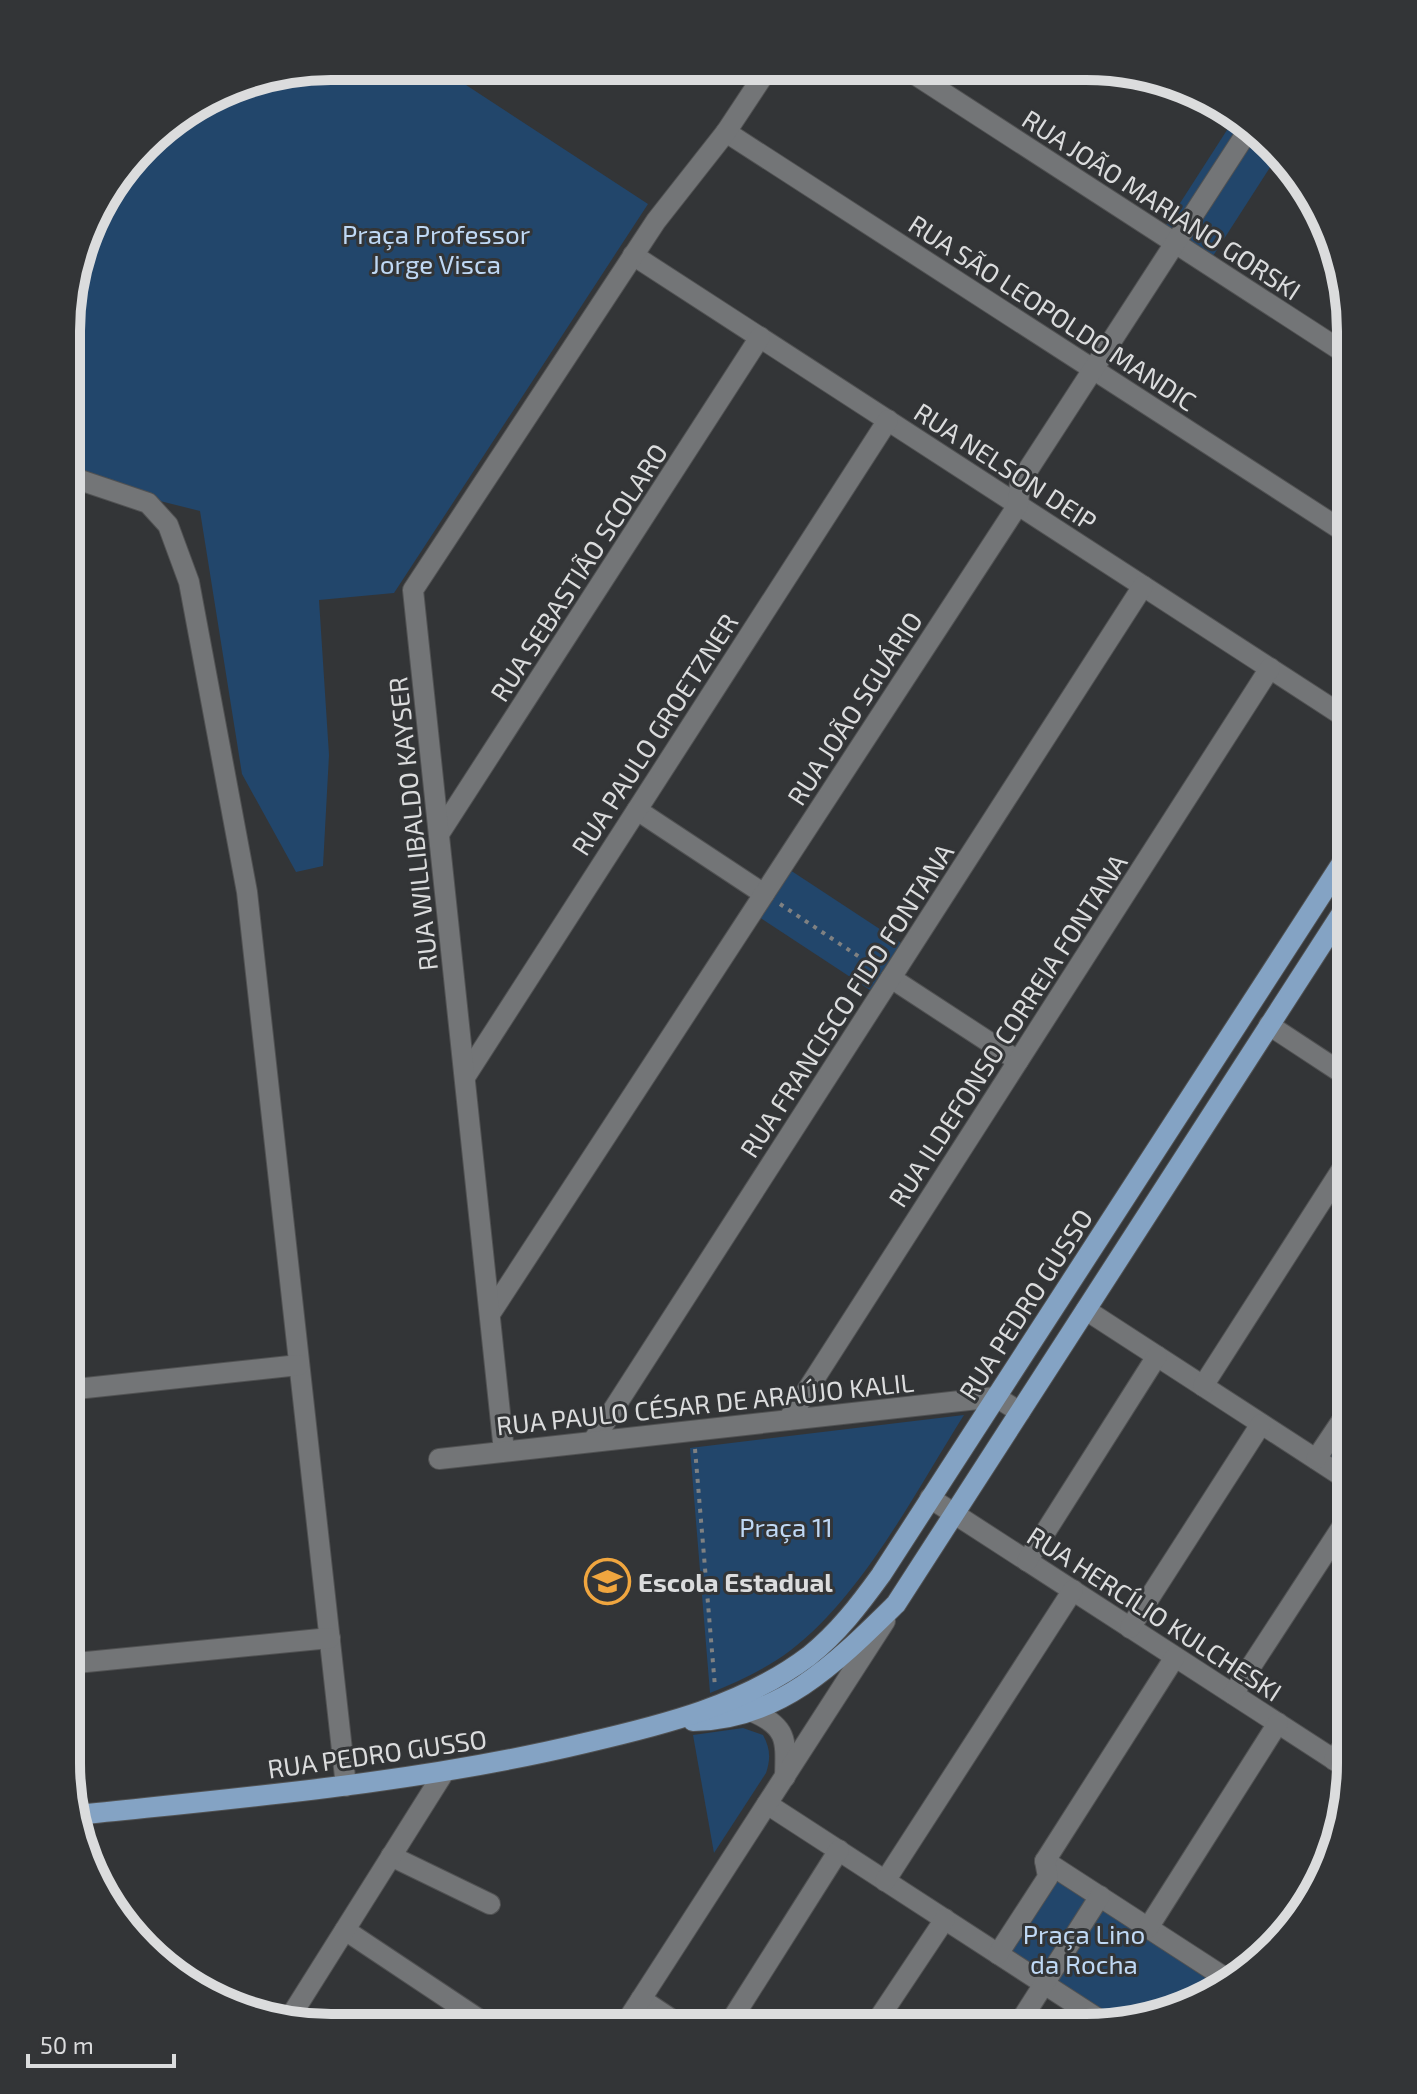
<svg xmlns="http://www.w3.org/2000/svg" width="1417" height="2094" font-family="'Exo 2',sans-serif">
<rect width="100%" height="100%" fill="#333537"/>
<g fill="#22466b">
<path d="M331 66H437L648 204 394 593 319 600 329 755 323 866 296 872 242 774 200 511 152 499 68 467V296L101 199 157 132 246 80Z"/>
<path d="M1236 116 1247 121 1276 158 1213 256 1166 225Z"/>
<path d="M790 870 901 943 870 990 759 917Z"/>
<path d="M964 1415C916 1491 862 1596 791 1650 766 1669 739 1681 710 1693L690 1448Z"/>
<path d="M1351 1423V1470L1329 1456Z"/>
<path d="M743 1728 763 1735C770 1748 771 1758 766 1773L714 1853 693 1735Z"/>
<path d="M1057 1878 1223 1986 1188 2008 1116 2022 1009 1952Z"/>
</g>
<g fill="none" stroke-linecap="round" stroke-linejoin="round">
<defs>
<g id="minor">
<path d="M905 68 1351 357"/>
<path d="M726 132 1351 536"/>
<path d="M633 255 1351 721"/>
<path d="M68 476 148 503 168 525 189 582 247 892 346 1786"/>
<path d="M637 810 764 894"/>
<path d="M439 834 760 337"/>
<path d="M891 978 1018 1061"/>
<path d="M1269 1025 1351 1079"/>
<path d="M465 1077 888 420"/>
<path d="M1086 1310 1351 1482"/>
<path d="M490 1314 1018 505 1020 482 1251 126"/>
<path d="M1203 1386 1351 1155"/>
<path d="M67 1390 299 1365"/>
<path d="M788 1420 1270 668"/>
<path d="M593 1441 1143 586"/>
<path d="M504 1451 413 590 656 221 726 132 769 67"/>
<path d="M439 1459 996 1397 1020 1412"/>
<path d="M1316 1459 1351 1407"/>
<path d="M930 1498 1350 1770"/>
<path d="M1027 1561 1157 1356"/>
<path d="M1130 1628 1261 1424"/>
<path d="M66 1664 330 1638"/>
<path d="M1233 1694 1351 1513"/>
<path d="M753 1712C788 1727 786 1741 785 1777"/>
<path d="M1334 1760 1350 1735"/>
<path d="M767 1804 1106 2024"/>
<path d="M391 1856 490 1904"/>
<path d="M1045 1861 1230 1981"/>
<path d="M885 1881 1073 1590"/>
<path d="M1148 1928 1278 1723"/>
<path d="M1289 1929 1311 1896"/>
<path d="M345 1930 489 2026"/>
<path d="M998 1954 1048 1877 1045 1861 1175 1657"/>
<path d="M641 1999 683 2027"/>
<path d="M287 2022 443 1774"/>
<path d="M623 2027 885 1621"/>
<path d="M727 2027 839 1850"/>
<path d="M873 2027 945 1919"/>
<path d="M1016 2028 1100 1896"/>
</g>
<g id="major">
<path d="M693 1721C780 1720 837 1662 896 1604L1351 899"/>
<path d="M77 1815C247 1797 418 1783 585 1743 663 1725 744 1705 809 1656 838 1633 860 1604 881 1575L1351 849"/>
</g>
</defs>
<use href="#minor" stroke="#515253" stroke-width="22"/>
<use href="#major" stroke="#515253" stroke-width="22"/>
<g stroke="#7f8182" stroke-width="4" stroke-dasharray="4 6" stroke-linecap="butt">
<path d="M780 904 876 968"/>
<path d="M695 1449 715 1687"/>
</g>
<use href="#minor" stroke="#737577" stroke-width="20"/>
<use href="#major" stroke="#84a3c4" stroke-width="20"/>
</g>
<defs>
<symbol id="school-ring" viewBox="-11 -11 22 22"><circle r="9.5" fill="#333537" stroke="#f0a63f" stroke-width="1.5"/><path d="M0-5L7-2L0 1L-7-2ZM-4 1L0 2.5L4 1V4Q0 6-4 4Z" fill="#f0a63f"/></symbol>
</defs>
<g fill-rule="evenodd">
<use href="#school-ring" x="582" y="1556" width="51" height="51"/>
</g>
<g text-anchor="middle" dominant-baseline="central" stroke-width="6" stroke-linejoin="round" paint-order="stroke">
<g font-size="26" fill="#dbdcdd" stroke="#333537">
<text transform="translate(1162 204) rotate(33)">RUA JOÃO MARIANO GORSKI</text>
<text transform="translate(1053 312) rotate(33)">RUA SÃO LEOPOLDO MANDIC</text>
<text transform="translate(1006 466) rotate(33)">RUA NELSON DEIP</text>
<text transform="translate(578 572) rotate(-57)">RUA SEBASTIÃO SCOLARO</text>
<text transform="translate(854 708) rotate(-57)">RUA JOÃO SGUÁRIO</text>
<text transform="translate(654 734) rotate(-57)">RUA PAULO GROETZNER</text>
<text transform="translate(412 824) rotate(-96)">RUA WILLIBALDO KAYSER</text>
<text transform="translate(846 1000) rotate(-57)">RUA FRANCISCO FIDO FONTANA</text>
<text transform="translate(1007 1030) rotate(-57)">RUA ILDEFONSO CORREIA FONTANA</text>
<text transform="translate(1025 1304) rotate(-57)">RUA PEDRO GUSSO</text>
<text transform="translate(705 1403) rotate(-6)">RUA PAULO CÉSAR DE ARAÚJO KALIL</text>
<text transform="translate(1155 1613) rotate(33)">RUA HERCÍLIO KULCHESKI</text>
<text transform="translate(377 1753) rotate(-8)">RUA PEDRO GUSSO</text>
</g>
<g font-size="26" fill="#bfd8f4" stroke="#333537">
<text x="436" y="233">Praça Professor<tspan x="436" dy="30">Jorge Visca</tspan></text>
<text x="786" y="1526">Praça 11</text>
<text x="1084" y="1933">Praça Lino<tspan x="1084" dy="30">da Rocha</tspan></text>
</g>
<g font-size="26" font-weight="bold" fill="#dbdcdd" stroke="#333537" text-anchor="start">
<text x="638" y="1581">Escola Estadual</text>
</g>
</g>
<path d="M0 0H1417V2094H0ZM331 80H1086A251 251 0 0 1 1337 331V1763A251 251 0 0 1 1086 2014H331A251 251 0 0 1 80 1763V331A251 251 0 0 1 331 80Z" fill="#333537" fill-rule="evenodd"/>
<path fill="none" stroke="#dbdcdd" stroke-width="10" d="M331 80H1086A251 251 0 0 1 1337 331V1763A251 251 0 0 1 1086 2014H331A251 251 0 0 1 80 1763V331A251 251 0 0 1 331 80Z"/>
<path d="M28 2054v12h146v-12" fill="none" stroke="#dbdcdd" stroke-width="4"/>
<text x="40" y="2054" font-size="24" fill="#dbdcdd" stroke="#333537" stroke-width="6" paint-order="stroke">50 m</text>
</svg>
